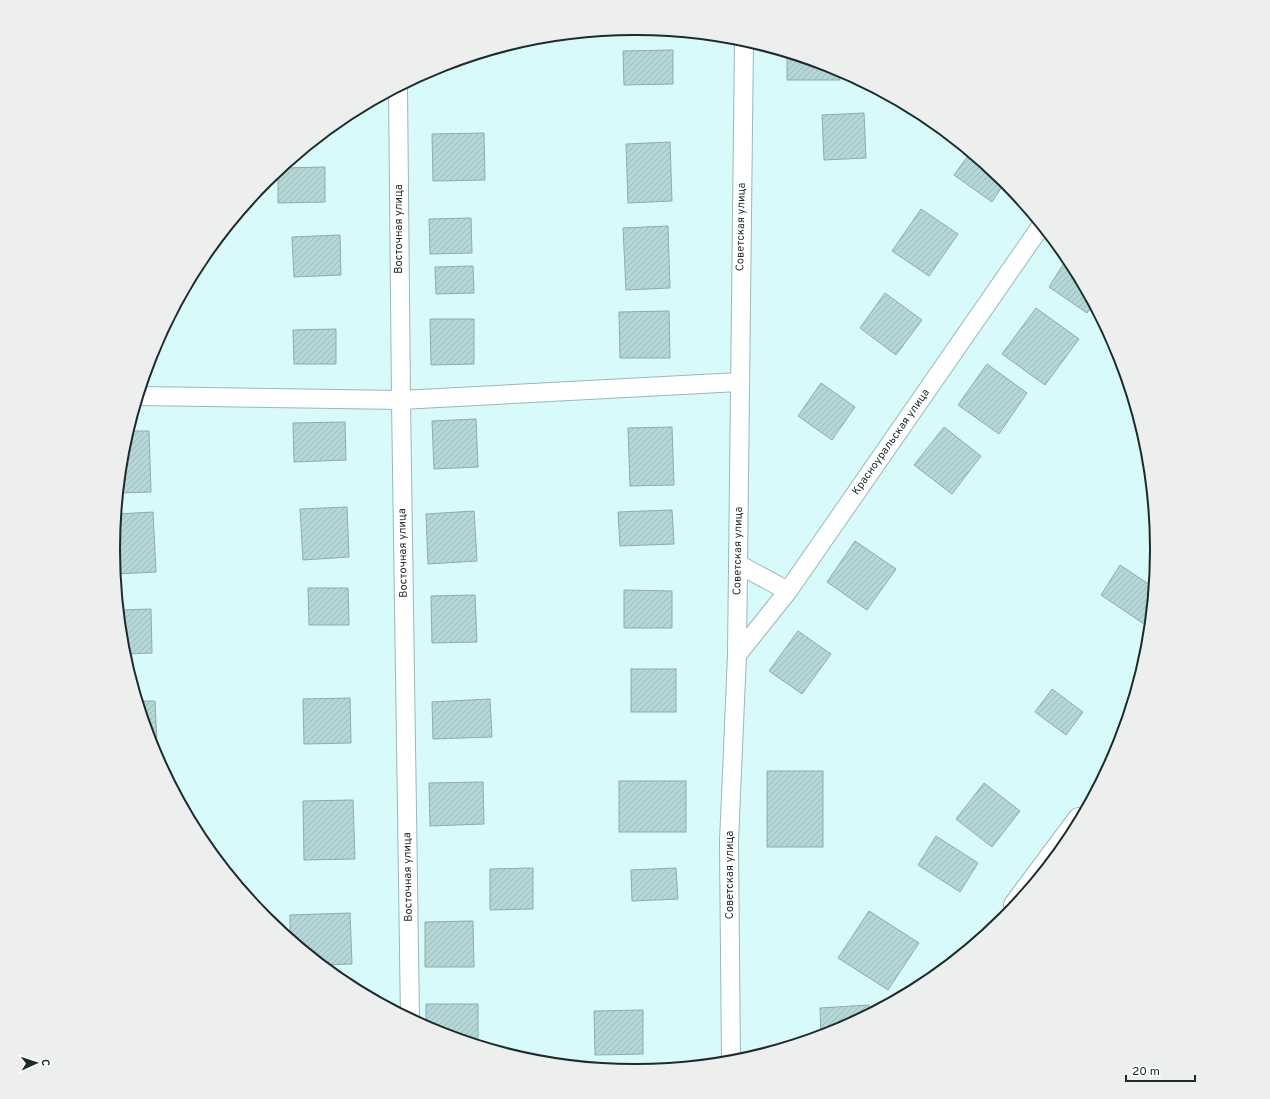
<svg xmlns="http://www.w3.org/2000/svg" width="1270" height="1099" font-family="Overpass,sans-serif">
<defs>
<pattern id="building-hatch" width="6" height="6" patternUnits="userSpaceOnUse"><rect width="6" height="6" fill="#b6d7d8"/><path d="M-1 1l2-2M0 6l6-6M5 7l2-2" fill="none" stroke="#9cb9ba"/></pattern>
</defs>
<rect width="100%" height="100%" fill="#d8fafb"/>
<g fill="url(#building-hatch)" stroke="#8cacad">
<path d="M673 50V84L624 85 623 51Z"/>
<path d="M787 53 835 68 840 71V80H787Z"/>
<path d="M864 113 866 158 824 160 822 115Z"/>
<path d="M484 133 485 180 433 181 432 134Z"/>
<path d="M670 142 672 201 628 203 626 144Z"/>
<path d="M970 153 1005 182 992 202 954 175Z"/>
<path d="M325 167V202L278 203V171L282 168Z"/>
<path d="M921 209 958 234 929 276 892 251Z"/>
<path d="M471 218 472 253 430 254 429 219Z"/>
<path d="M668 226 670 288 626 290 623 228Z"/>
<path d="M340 235 341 275 294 277 292 237Z"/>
<path d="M1067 258 1093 305 1087 313 1049 287Z"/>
<path d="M473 266 474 293 436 294 435 267Z"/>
<path d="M885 293 922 320 896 355 860 328Z"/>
<path d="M1036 308 1079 339 1045 385 1002 354Z"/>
<path d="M669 311 670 358H620L619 312Z"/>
<path d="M430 319H474V364L431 365Z"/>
<path d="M336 329V364H294L293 330Z"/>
<path d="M987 364 1027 393 999 434 958 405Z"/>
<path d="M821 383 855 407 832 440 798 416Z"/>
<path d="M476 419 478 467 434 469 432 421Z"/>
<path d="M345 422 346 460 294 462 293 423Z"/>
<path d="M672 427 674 485 630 486 628 428Z"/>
<path d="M944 427 981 456 952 494 914 465Z"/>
<path d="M128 431H149L151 492 119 493 124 448Z"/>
<path d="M347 507 349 557 303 560 300 509Z"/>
<path d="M672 510 674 544 620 546 618 512Z"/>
<path d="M474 511 477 561 428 564 426 514Z"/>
<path d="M153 512 156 572 116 574 114 549 117 514Z"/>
<path d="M855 541 896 569 867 610 827 582Z"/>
<path d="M1120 565 1153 587 1150 615 1144 624 1101 595Z"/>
<path d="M308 588H348L349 625H309Z"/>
<path d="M624 590 672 591V628H624Z"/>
<path d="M475 595 477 642 432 643 431 596Z"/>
<path d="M151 609 152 653 124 654 119 610Z"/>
<path d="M798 631 831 654 802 694 769 671Z"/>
<rect x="631" y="669" width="45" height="43"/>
<path d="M1052 689 1083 712 1066 735 1035 712Z"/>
<path d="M350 698 351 743 304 744 303 699Z"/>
<path d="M490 699 492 737 433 739 432 702Z"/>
<path d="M139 701H155L157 744 152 745Z"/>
<rect x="767" y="771" width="56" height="76"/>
<rect x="619" y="781" width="67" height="51"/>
<path d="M483 782 484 824 430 826 429 783Z"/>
<path d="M984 783 1020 811 992 847 956 819Z"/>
<path d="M353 800 355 859 304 860 303 801Z"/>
<path d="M936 836 978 863 960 892 918 865Z"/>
<path d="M533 868V909L490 910V869Z"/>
<path d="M676 868 678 899 632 901 631 870Z"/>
<path d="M869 911 919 943 888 990 838 958Z"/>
<path d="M350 913 352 964 323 965 290 938V915Z"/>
<path d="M473 921 474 967H425V922Z"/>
<path d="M426 1004H478V1044L435 1031 426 1026Z"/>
<path d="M869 1005V1013L834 1031 821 1035 820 1008Z"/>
<path d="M643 1010V1054L595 1055 594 1011Z"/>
</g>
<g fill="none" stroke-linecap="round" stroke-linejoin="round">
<defs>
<g id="minor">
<path d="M398 88 401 400 410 1018"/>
<path d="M139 396 401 400 739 382"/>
<path d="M738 564 788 591"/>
<path d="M737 655 788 591 1041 226"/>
<path d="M731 1062 729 842 737 655 744 40"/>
</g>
<path id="tertiary" d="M1015 905 1079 819"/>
</defs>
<use href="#minor" stroke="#98b9ba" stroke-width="20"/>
<use href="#tertiary" stroke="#98b9ba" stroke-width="24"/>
<use href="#minor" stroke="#fff" stroke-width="18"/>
<use href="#tertiary" stroke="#fff" stroke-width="22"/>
</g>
<g text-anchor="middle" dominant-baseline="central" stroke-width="3" stroke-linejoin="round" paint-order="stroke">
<g font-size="11" fill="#1e2b2c" stroke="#fff">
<text transform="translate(741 227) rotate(-89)">Советская улица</text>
<text transform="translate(399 229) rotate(-90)">Восточная улица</text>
<text transform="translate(891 442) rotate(-55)">Красноуральская улица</text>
<text transform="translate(738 551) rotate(-89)">Советская улица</text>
<text transform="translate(403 553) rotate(-91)">Восточная улица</text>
<text transform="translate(730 875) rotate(-90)">Советская улица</text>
<text transform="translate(408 877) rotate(-91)">Восточная улица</text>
</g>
</g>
<path d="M0 0H1270V1099H0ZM634 35H636A514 514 0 0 1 1150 549V550A514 514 0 0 1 636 1064H634A514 514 0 0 1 120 550V549A514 514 0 0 1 634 35Z" fill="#edeeee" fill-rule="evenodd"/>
<path fill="none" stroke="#1e2b2c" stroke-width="2" d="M634 35H636A514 514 0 0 1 1150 549V550A514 514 0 0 1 636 1064H634A514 514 0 0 1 120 550V549A514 514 0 0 1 634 35Z"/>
<g transform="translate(36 1063) rotate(87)" stroke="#ffffff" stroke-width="3" paint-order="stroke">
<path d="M0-3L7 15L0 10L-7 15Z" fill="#1e2b2c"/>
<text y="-6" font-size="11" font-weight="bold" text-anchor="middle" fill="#1e2b2c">С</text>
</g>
<path d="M1126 1075v6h69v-6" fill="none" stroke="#1e2b2c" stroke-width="2"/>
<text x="1132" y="1075" font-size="12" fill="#1e2b2c" stroke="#ffffff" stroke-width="3" paint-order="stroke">20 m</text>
</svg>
